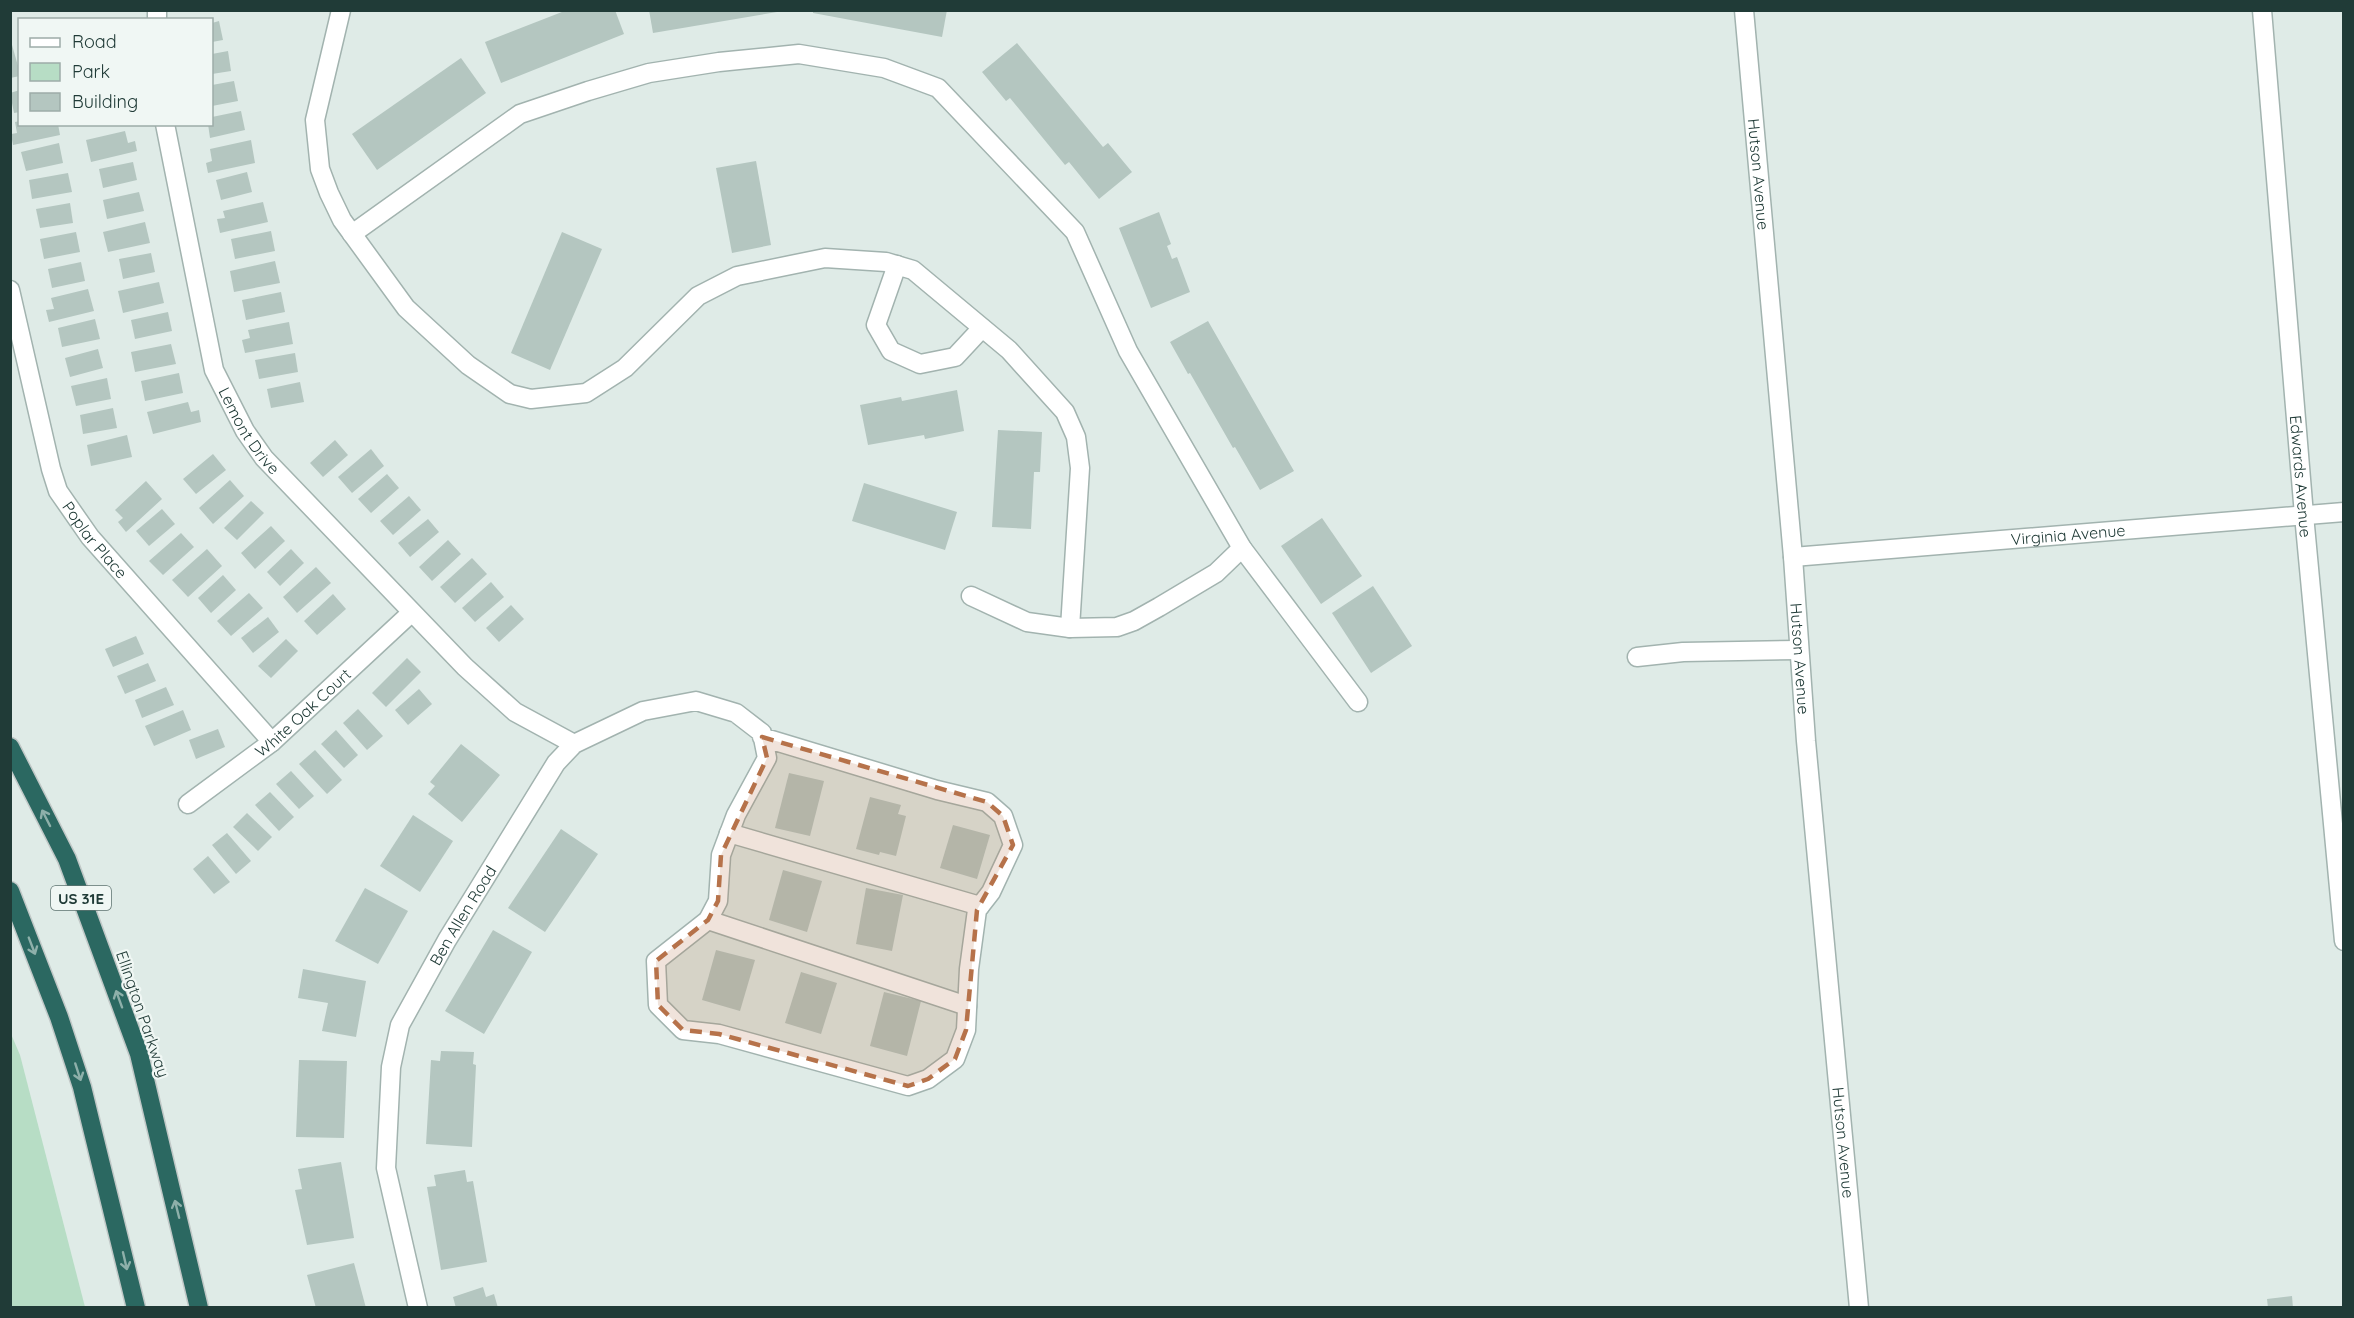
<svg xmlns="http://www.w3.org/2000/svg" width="2354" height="1318" font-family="Quicksand,sans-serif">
<rect width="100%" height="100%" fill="#dfebe7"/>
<path fill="#b7ddc5" d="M11 1034 20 1055 85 1307H11Z"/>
<g fill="#b4c6c0">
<path d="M567 10H615L624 34 501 83 485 42Z"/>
<path d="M649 10H777V12L653 33Z"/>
<path d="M813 10H947L942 37 813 13Z"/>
<path d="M219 21 223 40 212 42V23Z"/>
<path d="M10 38 20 73V76L10 78Z"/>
<path d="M1017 43 1103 147 1108 143 1132 172 1099 199 1069 162 1065 165 1010 98 1006 101 982 72Z"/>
<path d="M228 51 231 71 212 74V54Z"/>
<path d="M461 58 486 93 377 170 352 134Z"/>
<path d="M234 81 238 101 212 106V85Z"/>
<path d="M20 90V112L14 113 10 93Z"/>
<path d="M241 111 245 130 210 138 208 124H212V117Z"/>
<path d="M20 121V124H58L60 135 13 145 11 134 17 133 15 122Z"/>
<path d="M125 131 128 143 135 141 137 151 91 162 86 140Z"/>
<path d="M251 140 255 163 208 173 206 163 212 161 210 149Z"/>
<path d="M59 143 63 163 26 171 21 152Z"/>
<path d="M756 161 771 245 732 253 716 168Z"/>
<path d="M133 162 137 180 103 188 99 169Z"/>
<path d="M247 172 252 192 221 200 216 180Z"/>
<path d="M68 173 72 192 32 199 29 180Z"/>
<path d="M139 192 144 211 107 219 103 200Z"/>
<path d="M263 202 268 222 220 233 217 219 225 218 223 211Z"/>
<path d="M70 203 73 223 40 228 36 209Z"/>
<path d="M1159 212 1171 244 1167 246 1172 259 1177 257 1190 292 1151 308 1119 228Z"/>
<path d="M145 222 150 243 108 252 103 232Z"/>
<path d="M271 231 275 251 235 259 231 239Z"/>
<path d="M76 232 80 252 44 259 40 239Z"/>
<path d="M562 232 602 249 550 370 511 353Z"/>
<path d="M151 253 155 272 123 279 119 259Z"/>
<path d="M275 261 280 283 234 292 230 271Z"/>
<path d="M81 262 85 281 52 288 48 269Z"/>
<path d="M159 282 164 303 123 313 118 291Z"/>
<path d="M88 289 94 311 49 322 46 310 54 309 51 298Z"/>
<path d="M281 292 285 312 246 320 242 300Z"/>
<path d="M168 312 172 331 135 339 131 320Z"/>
<path d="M95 319 100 339 62 347 58 328Z"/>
<path d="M1208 321 1294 471 1260 490 1235 447 1233 448 1190 373 1188 374 1170 342Z"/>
<path d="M289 322 293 344 245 353 242 340 250 338 248 330Z"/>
<path d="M171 344 176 364 135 372 131 352Z"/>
<path d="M98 349 103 368 70 377 65 358Z"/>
<path d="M295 353 298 372 259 379 255 360Z"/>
<path d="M179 373 183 393 145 401 141 381Z"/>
<path d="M107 378 111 399 76 406 71 386Z"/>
<path d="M300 382 304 402 271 408 267 389Z"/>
<path d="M957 390 964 431 925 439 924 435 868 445 860 405 901 397 902 401Z"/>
<path d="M188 402 191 412 199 410 201 422 153 434 147 412Z"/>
<path d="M113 408 117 428 83 434 80 415Z"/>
<path d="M998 430 1042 432 1040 472H1034L1031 529 992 527Z"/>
<path d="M127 435 132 457 91 466 87 445Z"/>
<path d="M335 440 348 455 323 477 310 463Z"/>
<path d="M371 449 384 466 352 493 338 477Z"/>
<path d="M213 454 226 470 196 494 183 479Z"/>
<path d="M387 474 399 488 371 513 358 499Z"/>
<path d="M230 480 244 496 213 524 199 508Z"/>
<path d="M146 481 162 499 126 532 118 522 123 518 115 510Z"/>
<path d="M864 483 957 512 945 550 852 521Z"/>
<path d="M409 496 421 510 393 535 380 521Z"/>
<path d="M251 501 264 513 237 540 224 528Z"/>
<path d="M162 509 175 524 149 546 136 531Z"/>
<path d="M1322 518 1362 576 1321 604 1281 546Z"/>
<path d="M428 519 439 532 410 557 398 543Z"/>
<path d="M271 526 285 541 255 569 241 553Z"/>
<path d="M181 533 194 547 163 575 149 561Z"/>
<path d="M448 540 461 554 432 581 419 567Z"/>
<path d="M207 549 222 566 188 597 172 580Z"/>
<path d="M291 549 304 563 280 586 267 572Z"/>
<path d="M472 558 487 574 455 603 440 587Z"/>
<path d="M316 567 331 583 297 613 283 597Z"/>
<path d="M223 575 236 590 211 613 198 598Z"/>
<path d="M491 582 504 597 475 622 462 608Z"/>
<path d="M1373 586 1412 646 1371 673 1332 613Z"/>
<path d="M249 593 263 608 231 636 217 621Z"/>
<path d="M333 594 346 609 317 635 304 621Z"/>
<path d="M511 605 524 619 499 642 486 628Z"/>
<path d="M268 617 279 632 253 653 241 638Z"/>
<path d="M136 636 144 654 113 667 105 649Z"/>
<path d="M286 639 298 651 271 678 258 666Z"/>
<path d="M407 658 421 672 386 707 372 693Z"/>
<path d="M148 663 156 681 125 694 117 676Z"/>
<path d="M166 687 174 705 142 718 135 700Z"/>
<path d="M419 689 432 704 408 725 395 710Z"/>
<path d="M358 709 383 736 367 750 343 723Z"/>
<path d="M183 710 191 730 154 746 145 726Z"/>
<path d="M218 729 225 747 196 759 189 740Z"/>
<path d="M336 730 358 755 344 768 321 744Z"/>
<path d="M461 744 500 775 462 822 428 794 435 786 430 782Z"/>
<path d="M315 750 342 780 327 794 299 764Z"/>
<path d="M291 771 314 796 299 809 276 784Z"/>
<path d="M789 773 824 781 810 836 775 828Z"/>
<path d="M270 792 294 817 279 831 255 805Z"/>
<path d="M870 797 901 805 898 814 906 816 896 856 880 852 879 855 856 849Z"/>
<path d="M247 813 272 837 258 851 233 827Z"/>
<path d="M413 815 453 841 420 892 380 866Z"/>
<path d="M953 825 990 835 977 879 940 868Z"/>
<path d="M561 829 598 854 545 932 508 908Z"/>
<path d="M227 833 251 861 236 874 212 845Z"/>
<path d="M208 856 230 882 214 894 193 869Z"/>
<path d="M783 870 822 881 807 932 769 920Z"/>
<path d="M365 888 408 911 378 964 335 941Z"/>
<path d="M866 888 903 895 892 951 856 944Z"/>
<path d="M493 930 532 952 484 1034 445 1011Z"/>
<path d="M716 950 755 960 740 1011 702 1000Z"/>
<path d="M303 969 366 981 356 1037 322 1031 328 1003 298 998Z"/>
<path d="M801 972 837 983 821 1034 785 1023Z"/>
<path d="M884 992 921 1001 907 1056 870 1046Z"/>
<path d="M441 1051 474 1052 473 1064 476 1065 472 1147 426 1144 431 1060 440 1061Z"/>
<path d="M299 1060 347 1061 344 1138 296 1137Z"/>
<path d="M341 1162 354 1238 307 1245 295 1190 302 1189 298 1169Z"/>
<path d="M465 1170 467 1182 473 1181 487 1262 441 1270 427 1187 436 1186 434 1175Z"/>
<path d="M354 1263 366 1308H316L307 1275Z"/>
<path d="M483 1287 486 1297 494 1294 498 1308H456L453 1297Z"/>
<path d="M2292 1296 2293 1308H2268L2267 1299Z"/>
</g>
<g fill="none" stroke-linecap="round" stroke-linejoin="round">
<defs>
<g id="minor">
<path d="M341 10 315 120 320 169 329 193 342 220 406 308 468 365 510 394 531 399 586 393 625 368 698 296 737 276 825 258 886 262 913 270 1009 350 1065 412 1076 437 1080 468 1070 628"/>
<path id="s1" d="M1744 10 1793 557 1806 741 1859 1308"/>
<path id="s2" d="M2262 10 2304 515 2344 941"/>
<path d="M157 20V10"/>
<path id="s3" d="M165 124 214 370 245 431 264 458 465 667 515 712 574 744"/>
<path d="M352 234 520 114 588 91 649 73 719 62 799 54 884 68 938 88 1075 232 1128 351 1242 548 1358 702"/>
<path d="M897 265 876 325 891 351 920 364 955 357 982 328"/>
<path id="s4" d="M10 290 51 469 58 491 90 537 272 742"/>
<path id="s5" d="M1793 557 2344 512"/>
<path d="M971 596 1027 622 1070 628 1117 627 1134 621 1159 607 1216 573 1242 548"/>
<path d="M1637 657 1683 652 1799 650"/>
<path id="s6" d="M188 804 272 742 411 613"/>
<path d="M729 833 980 906"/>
<path d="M708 920 967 1006"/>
<path id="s7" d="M418 1308 386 1168 391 1067 400 1025 447 940 556 763 574 744 643 711 696 701 736 713 762 733 767 758 736 815 721 855 718 901 708 920 656 961 658 1005 683 1030 719 1034 908 1086 928 1079 955 1059 966 1030 969 969 977 910 991 892 1013 845 1003 816 987 802 937 790 762 737"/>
</g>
<g id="highway">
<path d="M10 747 67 859 139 1054 199 1308"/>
<path d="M10 891 59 1017 82 1087 136 1308"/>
</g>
</defs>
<use href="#minor" stroke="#a2b3af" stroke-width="21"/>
<use href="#highway" stroke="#c1c8c7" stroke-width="21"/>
<use href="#minor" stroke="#fff" stroke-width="18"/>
<use href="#highway" stroke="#2b6861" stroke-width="18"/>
</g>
<defs><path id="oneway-shaft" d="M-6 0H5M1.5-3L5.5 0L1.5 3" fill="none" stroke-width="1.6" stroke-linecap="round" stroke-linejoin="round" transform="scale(1.5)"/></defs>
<g stroke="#8eb0aa">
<use href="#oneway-shaft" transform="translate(46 818) rotate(-117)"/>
<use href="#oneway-shaft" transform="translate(32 946) rotate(69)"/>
<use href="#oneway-shaft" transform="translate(119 999) rotate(-110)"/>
<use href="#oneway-shaft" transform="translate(78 1072) rotate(72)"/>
<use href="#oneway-shaft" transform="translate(177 1209) rotate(-104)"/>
<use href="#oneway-shaft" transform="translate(125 1261) rotate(77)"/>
</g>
<path fill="#b6724a" fill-opacity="0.2" stroke="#b6724a" stroke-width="4.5" stroke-dasharray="12 8" stroke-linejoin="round" d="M762 737 987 802 1003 816 1013 845 977 910 966 1030 955 1059 928 1079 908 1086 719 1034 683 1030 658 1005 656 961 708 920 718 901 721 855 767 758Z"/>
<g text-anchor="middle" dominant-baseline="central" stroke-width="4.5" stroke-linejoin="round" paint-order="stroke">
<rect fill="#f0f7f4" stroke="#5e7370" stroke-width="1.5" x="51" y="886" width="60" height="24" rx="4.5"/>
<g font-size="15" font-weight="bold" fill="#203b37">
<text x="81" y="898">US 31E</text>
</g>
<g font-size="16" fill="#203b37" stroke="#f0f7f4">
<text stroke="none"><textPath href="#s1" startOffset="165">Hutson Avenue</textPath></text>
<text stroke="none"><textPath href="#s3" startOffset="321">Lemont Drive</textPath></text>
<text stroke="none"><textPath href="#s2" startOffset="468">Edwards Avenue</textPath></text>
<text stroke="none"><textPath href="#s5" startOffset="276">Virginia Avenue</textPath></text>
<text stroke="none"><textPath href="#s4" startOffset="268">Poplar Place</textPath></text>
<text stroke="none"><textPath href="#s1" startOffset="651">Hutson Avenue</textPath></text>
<text stroke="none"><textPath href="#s6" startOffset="147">White Oak Court</textPath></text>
<text stroke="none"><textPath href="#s7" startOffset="414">Ben Allen Road</textPath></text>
<text transform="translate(143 1014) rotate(71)">Ellington Parkway</text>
<text stroke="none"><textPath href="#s1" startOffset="1137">Hutson Avenue</textPath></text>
</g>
</g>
<rect width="2354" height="1318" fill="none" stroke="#203b37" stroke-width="24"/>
<rect x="18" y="18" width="195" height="108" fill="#f0f7f4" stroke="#9daca8" stroke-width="1.5"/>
<rect x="30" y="38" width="30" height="9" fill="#ffffff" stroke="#9daca8" stroke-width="1.5"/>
<text x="72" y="48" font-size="18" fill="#203b37">Road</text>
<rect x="30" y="63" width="30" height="18" fill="#b7ddc5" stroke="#9daca8" stroke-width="1.5"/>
<text x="72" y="78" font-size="18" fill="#203b37">Park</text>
<rect x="30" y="93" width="30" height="18" fill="#b4c6c0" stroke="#9daca8" stroke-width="1.5"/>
<text x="72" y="108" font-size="18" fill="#203b37">Building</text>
</svg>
